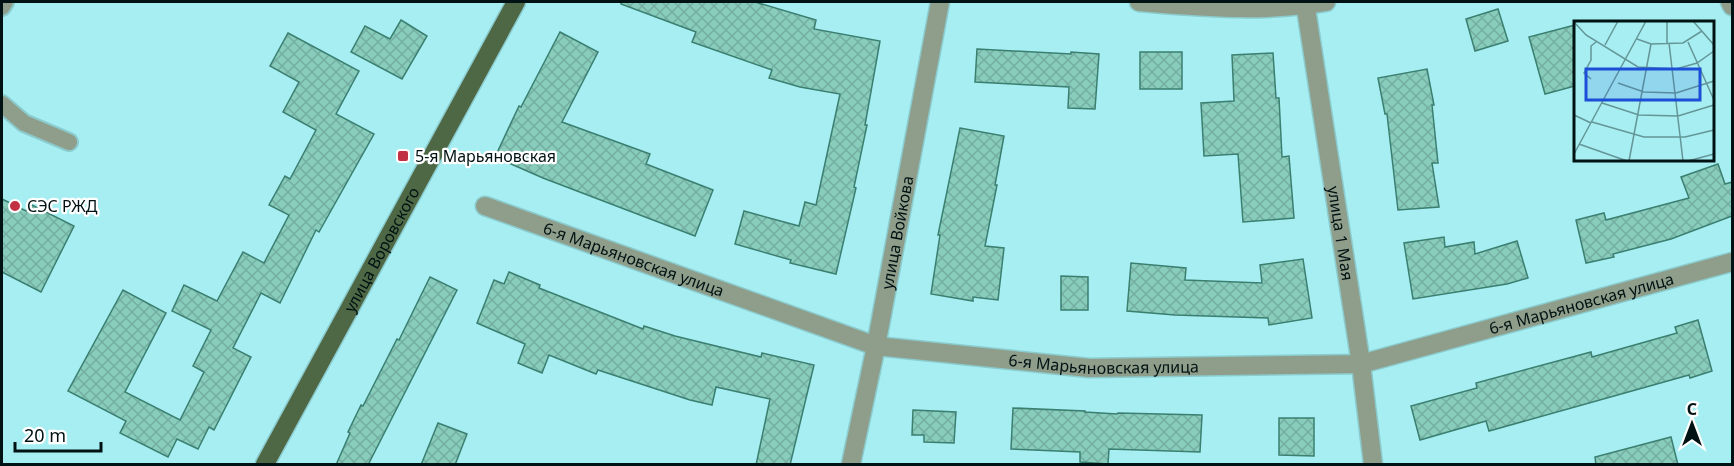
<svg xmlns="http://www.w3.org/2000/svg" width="1734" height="466" font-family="'Noto Sans',sans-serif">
<defs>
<pattern id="building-cross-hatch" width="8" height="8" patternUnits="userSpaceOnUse" patternTransform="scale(1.5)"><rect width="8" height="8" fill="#88ccbc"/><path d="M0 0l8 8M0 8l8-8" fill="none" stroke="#74aea1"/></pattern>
</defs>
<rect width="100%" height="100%" fill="#a6eef1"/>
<g fill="url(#building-cross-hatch)" stroke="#3b7f71" stroke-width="1.5">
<path d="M621 2H755L816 20 814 29 880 41 865 125H867L854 187 856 188 836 274 790 263 791 260 735 244 744 211 799 226 805 202 816 205 840 94 800 87 769 78 772 70 692 42 696 32 621 4Z"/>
<path d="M1498 9 1508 41 1475 51 1466 19Z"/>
<path d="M401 20 427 36 402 79 351 52 365 26 390 39Z"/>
<path d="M1575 25V86L1545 94 1529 37Z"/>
<path d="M560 32 598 52 562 122 650 154 646 164 713 190 695 236 543 178 495 157 519 106 521 107Z"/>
<path d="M288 33 359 71 336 114 374 134 319 232 316 230 280 303 261 293 233 348 251 357 214 430 209 427 198 449 177 439 168 457 120 433 126 421 68 391 123 290 166 313 125 392 180 420 204 372 193 366 211 330 172 311 184 285 217 301 243 252 264 263 289 215 269 205 285 176 290 179 316 130 283 112 299 82 270 66Z"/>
<path d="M977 49 1071 54V52L1099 54 1095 109 1068 108 1069 87 975 82Z"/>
<rect x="1140" y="52" width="42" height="37"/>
<path d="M1273 53 1276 98H1279L1282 157 1289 156 1294 218 1243 222 1238 154 1204 156 1201 103 1234 101 1232 55Z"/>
<path d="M1427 69 1434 105H1432L1438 163H1432L1439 207 1398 210 1387 114H1385L1378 78Z"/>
<path d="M960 128 1004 136 995 185H997L985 246 1004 248 998 300 973 297V301L931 294 940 235H938Z"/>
<path d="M1718 164 1725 184 1732 182V216L1671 239 1613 254 1614 257 1586 263 1576 220 1604 213 1606 220 1689 198 1681 177Z"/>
<path d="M2 199 26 211 30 204 74 226 41 292 2 272Z"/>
<path d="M1444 237 1445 247 1474 242 1475 254 1517 241 1528 278 1507 284 1413 299 1404 243Z"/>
<path d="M1303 259 1312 318 1269 325 1268 318 1175 315 1127 311 1131 263 1186 268 1185 280 1262 283 1260 265Z"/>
<path d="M509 272 540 285 539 288 643 329 644 326 675 336 761 357 762 353 814 365 790 465H756L770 399 716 387 712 405 690 400 598 370 596 374 549 355 542 373 518 363 525 344 477 323 494 280 504 284Z"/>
<path d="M1061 276 1088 277V310H1061Z"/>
<path d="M430 277 457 290 368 465H336L350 433 348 432 361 405 363 406 397 339 399 340Z"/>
<path d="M1698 320 1712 371 1690 378 1689 375 1489 431 1486 421 1420 440 1411 406 1477 388 1476 383 1591 352 1592 357 1677 333 1675 327Z"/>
<path d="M1013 408 1085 411V412L1117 414 1118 413 1202 415 1200 452 1109 449 1108 464 1080 462V452L1011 449Z"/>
<path d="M913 410 956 412 954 443 924 442V435H912Z"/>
<path d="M1279 418H1314V456L1279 455Z"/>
<path d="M438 423 467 434 455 465H421Z"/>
<path d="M1671 437 1678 465H1596L1595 457Z"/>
</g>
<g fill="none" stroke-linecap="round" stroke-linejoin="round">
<defs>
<g id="service">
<path d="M2 7 5 2"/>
<path d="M2 104 24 123 69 142"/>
</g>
<g id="minor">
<path d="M1139 2C1201 7 1264 13 1326 2"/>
<path id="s1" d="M1305 2 1361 364 1373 464"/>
<path d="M1730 2 1732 6"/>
<path id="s2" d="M485 206 876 346 1089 368 1361 364 1732 262"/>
<path id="s3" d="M851 464 876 346 940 2"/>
</g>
<g id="primary">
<path id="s4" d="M265 464 516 2"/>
</g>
</defs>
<use href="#service" stroke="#8bcbcd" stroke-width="20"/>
<use href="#minor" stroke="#8bcbcd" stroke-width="21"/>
<use href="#primary" stroke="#8bcbcd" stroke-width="21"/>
<use href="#service" stroke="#8f9e8b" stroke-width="16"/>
<use href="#minor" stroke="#8f9e8b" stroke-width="18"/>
<use href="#primary" stroke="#4e6846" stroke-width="18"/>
</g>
<g fill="#c13043" stroke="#fff" stroke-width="2">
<rect x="397" y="150" width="12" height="12" rx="3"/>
<circle cx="15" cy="206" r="6"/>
</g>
<g text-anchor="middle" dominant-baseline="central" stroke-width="4.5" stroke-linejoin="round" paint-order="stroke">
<g font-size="16" fill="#001213" stroke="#fff" text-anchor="start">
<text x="415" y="156">5-я Марьяновская</text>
<text x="27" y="206">СЭС РЖД</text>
</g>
<g font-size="16" fill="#001213" stroke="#fff">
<text stroke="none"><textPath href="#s3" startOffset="236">улица Войкова</textPath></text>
<text stroke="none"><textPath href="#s1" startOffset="234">улица 1 Мая</textPath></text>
<text stroke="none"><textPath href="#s4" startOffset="244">улица Воровского</textPath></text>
<text stroke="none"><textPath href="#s2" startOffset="158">6-я Марьяновская улица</textPath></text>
<text stroke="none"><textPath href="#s2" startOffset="1130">6-я Марьяновская улица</textPath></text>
<text stroke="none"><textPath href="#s2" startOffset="644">6-я Марьяновская улица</textPath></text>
</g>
</g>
<g transform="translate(1574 21)">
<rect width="140" height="140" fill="#a6eef1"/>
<path fill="none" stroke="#649698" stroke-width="1.5" d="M93 0V22M119 0 140 24M0 1 12 14 64 46 102 48 123 42 140 30M63 18 77 23 109 22 128 10M114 21 140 79M95 22 109 140M31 24 44 0M17 58 10 52 17 39V25L22 21M44 62 70 71 102 72 140 60M28 82 65 94 104 95 140 84M0 94 17 102M18 101 70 116H111L140 109M5 123 53 140M0 133 72 0M55 140 77 23M114 140 140 133"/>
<path fill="#1d4ed8" fill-opacity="0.15" stroke="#1d4ed8" stroke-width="3" d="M12 48H126V79H12Z"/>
<rect width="140" height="140" fill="none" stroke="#001213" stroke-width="3"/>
</g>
<rect width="1734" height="466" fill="none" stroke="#001213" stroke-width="6"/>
<g transform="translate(1692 424)" stroke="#ffffff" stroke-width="4.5" paint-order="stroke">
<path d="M0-4.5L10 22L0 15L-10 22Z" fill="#001213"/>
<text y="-9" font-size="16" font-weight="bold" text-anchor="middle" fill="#001213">С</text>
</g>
<path d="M15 442v9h86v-9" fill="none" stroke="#001213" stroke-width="3"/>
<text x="24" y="442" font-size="18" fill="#001213" stroke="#ffffff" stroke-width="4.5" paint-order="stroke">20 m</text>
</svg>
